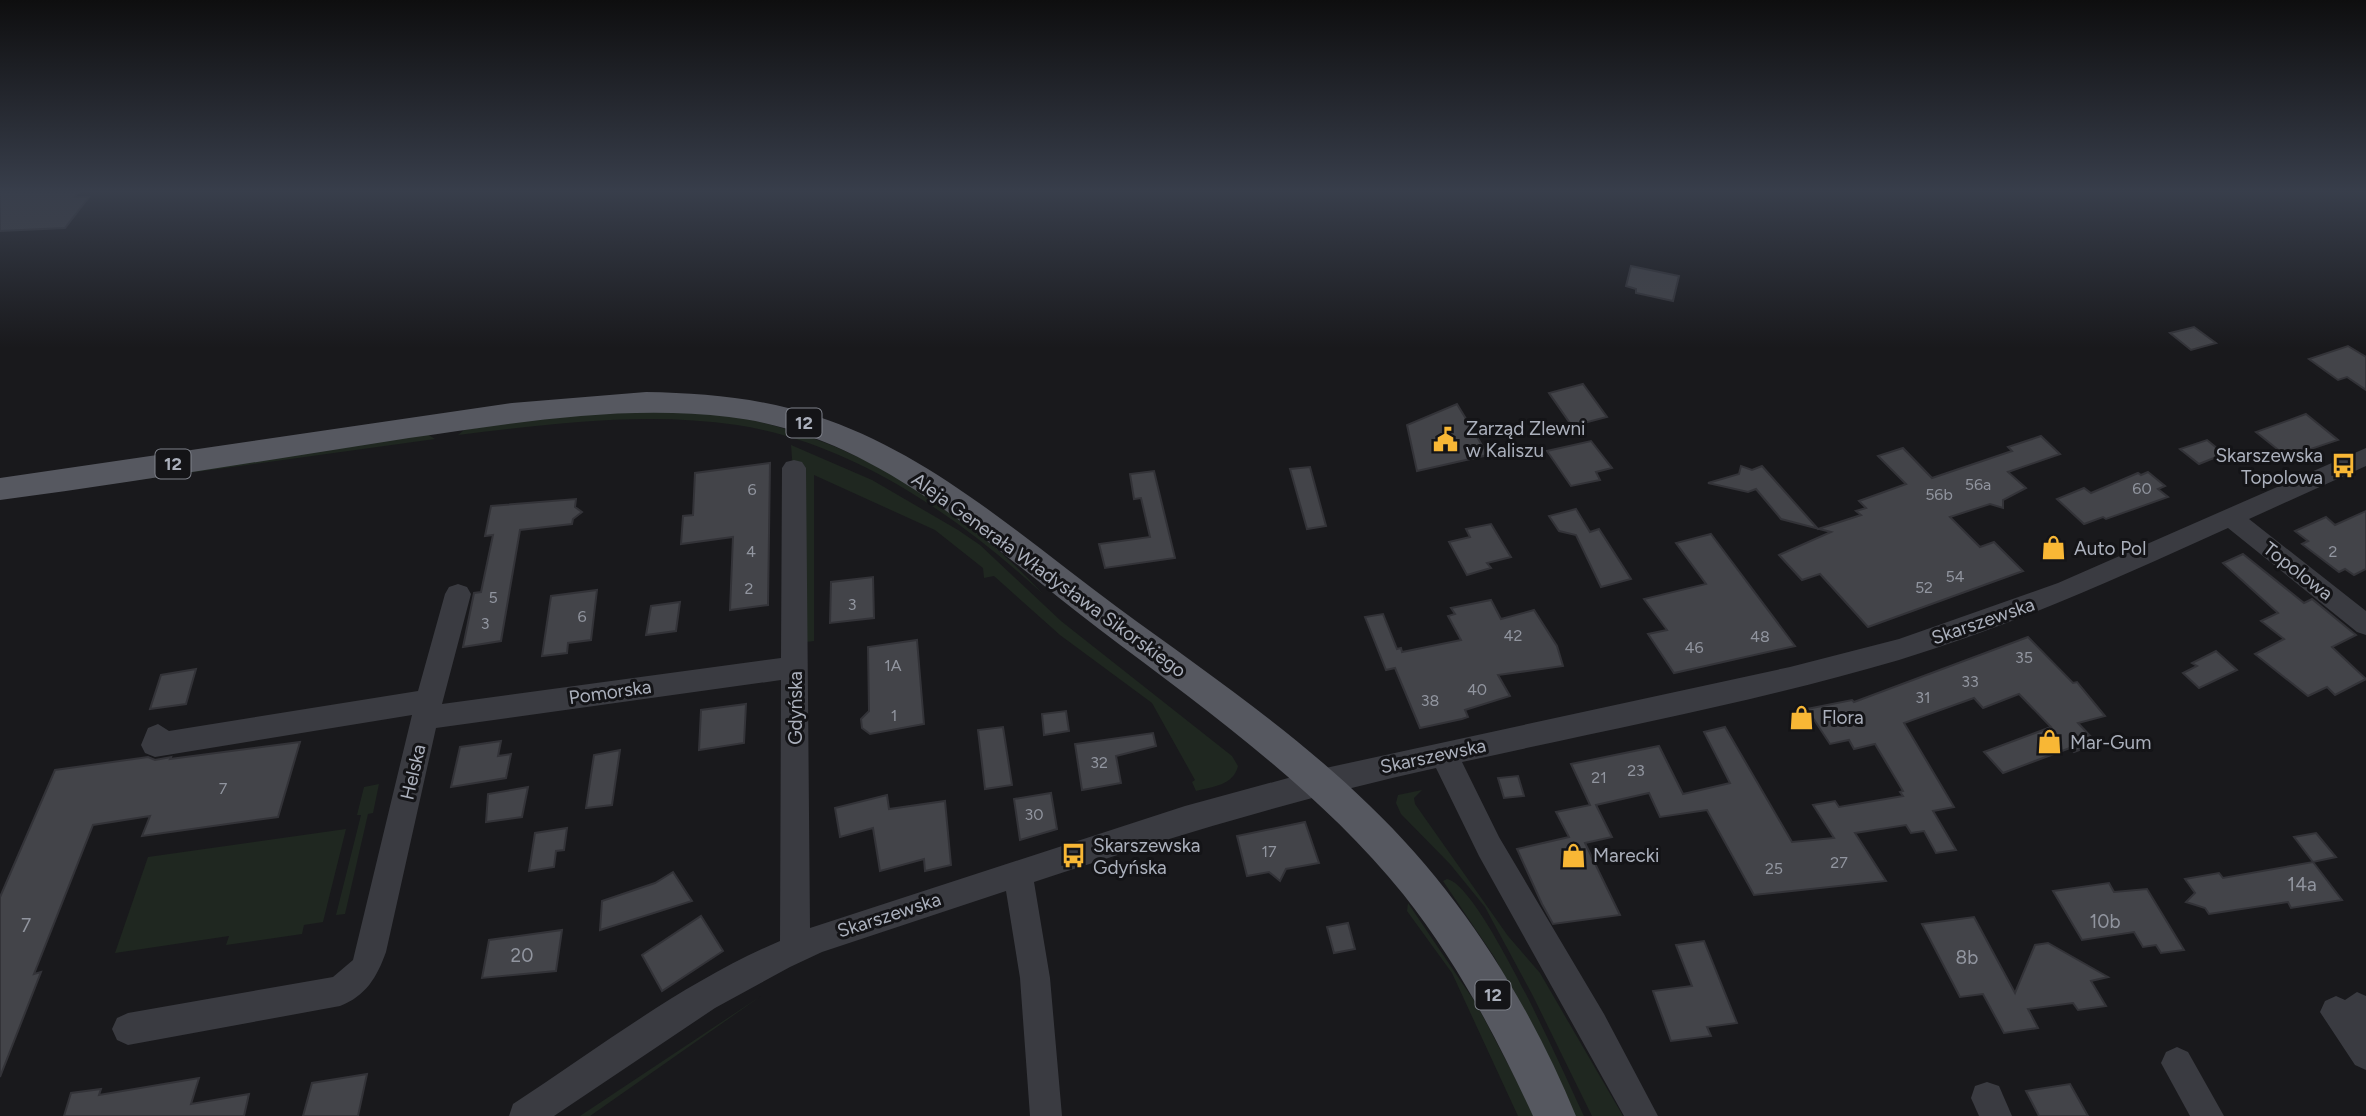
<svg xmlns="http://www.w3.org/2000/svg" width="2366" height="1116" font-family="Figtree,sans-serif">
<rect width="100%" height="100%" fill="#19191c"/>
<g fill="#1f2720">
<path d="M641 411C668 412 696 410 722 414 847 435 958 502 1043 594 959 517 854 443 737 425 644 411 550 424 458 435L464 430 537 418Z"/>
<path d="M427 434 435 439 0 499V492Z"/>
<path d="M791 445 872 480 958 530 980 545 1061 621 1232 756 1238 766C1234 785 1212 787 1196 791L1192 782 1195 780 1152 703 1060 635 994 576 984 578 983 568 935 530 814 475V641L806 642Z"/>
<path d="M379 784 373 813 368 814 345 914 336 915 361 815H357L364 787Z"/>
<path d="M1422 790 1414 798 1415 804 1508 936 1540 973 1623 1116H1592L1533 996 1485 907 1450 864 1401 814 1396 803 1398 795Z"/>
<path d="M346 829 323 922 304 925 302 934 226 945 229 936 115 953 148 857Z"/>
<path d="M1447 879C1481 885 1566 1078 1584 1116H1575L1495 958 1443 881Z"/>
<path d="M1408 903 1477 1005 1535 1116H1518L1452 973 1407 911Z"/>
<path d="M761 996 590 1116H580Z"/>
</g>
<g fill="#434449" stroke="#333338" stroke-width="2">
<path d="M0 192H79L75 197H89L65 228 0 231Z"/>
<path d="M1631 266 1679 276 1673 301 1636 293V289L1626 286Z"/>
<path d="M2194 327 2216 343 2191 350 2170 333Z"/>
<path d="M2348 346 2366 357V390L2347 377 2338 380 2309 359Z"/>
<path d="M1583 384 1607 417 1572 426 1549 393Z"/>
<path d="M1457 404 1488 455 1417 471 1407 425Z"/>
<path d="M2306 414 2338 440 2287 457 2256 432Z"/>
<path d="M2041 436 2060 454 2008 472 2026 488 2003 500V508L1990 504 1950 517 1980 547 1994 542 2023 571 1868 627 1820 574 1802 580 1779 555 1831 532 1781 519 1756 489 1748 492 1708 483 1739 474 1741 466 1752 470 1762 466 1818 529 1861 515 1856 511 1866 508 1859 501 1906 484 1878 456 1903 448 1932 478 2012 451 2008 447Z"/>
<path d="M2207 440 2224 454 2199 464 2180 449Z"/>
<path d="M1591 441 1612 468 1596 472 1600 480 1571 486 1547 451Z"/>
<path d="M770 463 768 605 730 610 733 537 681 544 683 516 693 515 695 473Z"/>
<path d="M1310 467 1326 526 1307 529 1290 469Z"/>
<path d="M1154 471 1175 558 1105 568 1099 544 1150 537 1141 498 1134 499 1130 474Z"/>
<path d="M2148 472 2165 486 2158 489 2168 497 2106 519 2103 517 2084 524 2057 499 2084 488 2091 493 2138 473 2141 475Z"/>
<path d="M576 499 575 507 582 512 573 519 572 524 520 530 501 641 463 647 474 593 481 592 493 535 485 536 491 506Z"/>
<path d="M1576 509 1590 532 1599 529 1631 579 1601 587 1576 535 1559 531 1549 516Z"/>
<path d="M2366 511V569L2354 575 2345 569 2339 572 2302 544 2308 541 2295 531 2326 517 2335 525Z"/>
<path d="M1491 524 1511 557 1487 563 1491 568 1467 575 1449 542 1470 537 1466 529Z"/>
<path d="M1711 534 1795 646 1674 673 1648 634 1667 630 1644 599 1706 584 1676 543Z"/>
<path d="M2243 554 2304 603 2312 599 2356 635 2332 647 2366 679 2335 695 2327 687 2308 696 2255 654 2284 639 2261 621 2278 613 2223 563Z"/>
<path d="M873 577 874 618 830 623 831 582Z"/>
<path d="M597 590 591 640 568 643 567 653 542 656 551 596Z"/>
<path d="M1491 600 1501 619 1534 610 1557 646 1563 666 1498 675 1510 696 1465 710 1468 717 1462 719 1420 728 1395 668 1386 670 1365 617 1383 614 1397 649 1401 648 1402 652 1461 640 1448 616 1455 614 1451 608Z"/>
<path d="M680 602 676 631 646 635 651 606Z"/>
<path d="M2028 637 2073 683 2077 682 2105 716 2078 723 2097 743 2074 752 2070 748 2003 773 1984 752 2051 727 2019 694 1983 708 1974 698 1904 723 1954 807 1933 811 1956 850 1936 853 1924 831 1911 833 1906 825 1855 833 1886 881 1754 895 1707 810 1660 817 1649 793 1596 805 1612 837 1585 843 1620 915 1553 924 1542 904 1517 849 1569 837 1556 812 1590 805 1571 764 1659 746 1683 794 1730 783 1704 732 1725 727 1792 842 1834 838 1813 805 1835 801 1839 807 1903 796 1900 792 1903 791 1875 744 1854 749 1849 740 1830 744 1807 709 1852 700 1854 702Z"/>
<path d="M917 640 924 724 870 734 862 728 861 719 869 711 868 647Z"/>
<path d="M2216 651 2237 670 2199 688 2183 673 2197 666 2192 663Z"/>
<path d="M196 669 186 704 150 709 161 675Z"/>
<path d="M746 704 744 743 699 750 701 710Z"/>
<path d="M1066 711 1069 731 1044 735 1042 714Z"/>
<path d="M1003 727 1012 785 985 789 978 730Z"/>
<path d="M1153 733 1156 746 1116 756 1121 783 1082 790 1075 744Z"/>
<path d="M501 741 498 756 511 754 506 778 451 787 460 747Z"/>
<path d="M300 742 278 817 142 836 150 816 93 825 34 974 41 972 0 1077V897L55 770 148 757 155 760 171 757 170 759Z"/>
<path d="M620 750 612 805 586 808 594 755Z"/>
<path d="M1518 776 1524 796 1504 798 1498 778Z"/>
<path d="M528 787 522 817 486 822 488 794Z"/>
<path d="M1051 793 1057 829 1020 840 1014 799Z"/>
<path d="M887 795 889 809 945 801 951 865 925 871 924 859 880 871 873 828 840 837 835 808Z"/>
<path d="M1305 822 1319 863 1286 869 1280 881 1269 872 1247 876 1237 836Z"/>
<path d="M567 828 564 850 556 851 554 867 529 871 535 833Z"/>
<path d="M2316 833 2336 857 2313 862 2294 837Z"/>
<path d="M2313 862 2342 900 2291 908 2288 902 2209 914 2205 908 2186 902 2195 893 2185 879 2219 873 2223 878Z"/>
<path d="M673 872 692 901 600 930 602 901 655 883Z"/>
<path d="M2109 883 2114 892 2147 889 2184 950 2161 953 2156 945 2143 947 2134 932 2082 940 2053 891Z"/>
<path d="M701 916 723 951 662 991 642 955Z"/>
<path d="M1974 917 2015 993 2035 945 2048 943 2108 977 2091 981 2106 1006 2078 1010 2073 1003 2028 1009 2038 1028 2004 1033 1983 994 1960 997 1922 924Z"/>
<path d="M1348 923 1355 949 1334 953 1327 927Z"/>
<path d="M562 930 556 971 482 978 489 940Z"/>
<path d="M1704 941 1737 1023 1707 1027 1711 1036 1671 1041 1653 991 1692 986 1676 945Z"/>
<path d="M367 1074 358 1116H303L312 1083Z"/>
<path d="M199 1078 191 1104 249 1094 244 1116H64L71 1093 101 1089 99 1095Z"/>
<path d="M2070 1084 2088 1116H2039L2026 1091Z"/>
</g>
<g fill="none" stroke-linecap="round" stroke-linejoin="round">
<g fill="#3a3b41" fill-rule="evenodd">
<path d="M2366 448V466L2249 519 2366 611V635L2357 632 2228 528C2120 577 2012 626 1899 660 1756 702 1607 730 1462 762L1499 837 1604 1014 1658 1116H1624L1479 856 1436 768C1300 798 1167 838 1034 882L1050 978 1062 1116H1030L1020 978 1006 891 822 952 790 967 715 1008 554 1116H509L513 1104C600 1047 684 982 780 941L781 680 436 728 386 952C377 977 366 996 340 1006L128 1045 117 1040 112 1029 117 1018 128 1013 333 977 353 960 412 715 155 757 145 753 141 745 148 728 158 724 169 731 418 691 445 594 449 587 458 584 467 587 471 594 442 704 781 658 782 468 786 462 794 460 802 462 806 468 810 928 1185 806 1321 769 1790 667 1899 639 2058 583Z"/>
<path d="M2357 992 2366 996V1070L2355 1065 2320 1012 2325 1001 2336 996 2345 1000Z"/>
<path d="M2177 1047 2188 1052 2224 1116H2190L2161 1063 2166 1052Z"/>
<path d="M1987 1082 1999 1086 2012 1116H1979L1971 1098 1975 1086Z"/>
</g>
<path fill="#565860" fill-rule="evenodd" d="M646 392C704 393 761 398 816 416 930 453 1022 537 1117 607 1203 670 1292 730 1369 805 1460 892 1528 1000 1576 1116H1533C1497 1038 1457 962 1403 894 1318 789 1206 710 1099 629 987 544 875 434 729 417 622 404 515 423 409 438 273 459 137 482 0 500V478L512 403Z"/>
</g>
<linearGradient id="sky" x2="0" y2="1"><stop stop-color="#0e0e0f"/><stop offset="0.55" stop-color="#383e4b"/><stop offset="1" stop-color="#383e4b" stop-opacity="0"/></linearGradient>
<rect width="2366" height="348" fill="url(#sky)"/>
<defs>
<symbol id="civic-bare" viewBox="-9 -9 18 18"><path d="M-.6-6.5H3V-4.5H.6V-3L4-1V1h2V6H-6V1h2V-1L-.6-3ZM-1.2 2.5V6h2.4V2.5Z" fill="#f8b735" stroke="#141417" stroke-width="2.5" paint-order="stroke"/></symbol>
<symbol id="bus-bare" viewBox="-9 -9 18 18"><path d="M-5-6H5V4H4V6H2V4H-2V6H-4V4H-5ZM-3.5-4V0h7V-4ZM-3.5 1.2v1.5H-2V1.2ZM2 1.2v1.5H3.5V1.2Z" fill="#f8b735" stroke="#141417" stroke-width="2.5" paint-order="stroke"/></symbol>
<symbol id="shop-bare" viewBox="-9 -9 18 18"><path d="M-5-2.5h2.3a2.7 3.5 0 0 1 5.4 0H5L5.5 6h-11ZM-1.5-2.5h3a1.5 2.3 0 0 0-3 0Z" fill="#f8b735" stroke="#141417" stroke-width="2.5" paint-order="stroke"/></symbol>
</defs>
<g fill-rule="evenodd">
<use href="#civic-bare" x="1428" y="422" width="35" height="35"/>
<use href="#bus-bare" x="2326" y="448" width="35" height="35"/>
<use href="#shop-bare" x="2036" y="530" width="35" height="35"/>
<use href="#shop-bare" x="1784" y="700" width="35" height="35"/>
<use href="#shop-bare" x="2032" y="724" width="35" height="35"/>
<use href="#shop-bare" x="1556" y="838" width="35" height="35"/>
<use href="#bus-bare" x="1056" y="838" width="35" height="35"/>
</g>
<g text-anchor="middle" dominant-baseline="central" stroke-width="6" stroke-linejoin="round" paint-order="stroke">
<g font-size="16" fill="#91959f">
<text x="1978" y="484">56a</text>
<text x="2142" y="488">60</text>
<text x="752" y="489">6</text>
<text x="1939" y="494">56b</text>
<text x="751" y="551">4</text>
<text x="2333" y="551">2</text>
<text x="1955" y="576">54</text>
<text x="1924" y="587">52</text>
<text x="749" y="588">2</text>
<text x="493" y="597">5</text>
<text x="852" y="604">3</text>
<text x="582" y="616">6</text>
<text x="485" y="623">3</text>
<text x="1513" y="635">42</text>
<text x="1760" y="636">48</text>
<text x="1694" y="647">46</text>
<text x="2024" y="657">35</text>
<text x="893" y="665">1A</text>
<text x="1970" y="681">33</text>
<text x="1477" y="689">40</text>
<text x="1923" y="697">31</text>
<text x="1430" y="700">38</text>
<text x="894" y="715">1</text>
<text x="1099" y="762">32</text>
<text x="1636" y="770">23</text>
<text x="1599" y="777">21</text>
<text x="223" y="788">7</text>
<text x="1034" y="814">30</text>
<text x="1269" y="851">17</text>
<text x="1839" y="862">27</text>
<text x="1774" y="868">25</text>
</g>
<g fill="#141417" stroke="#7e818a" stroke-width="2">
<rect x="786.5" y="408.5" width="35" height="29" rx="5"/>
<rect x="155.5" y="449.5" width="35" height="29" rx="5"/>
<rect x="1475.5" y="980.5" width="35" height="29" rx="5"/>
</g>
<g font-size="18" font-weight="bold" fill="#abb0bc">
<text x="804" y="423">12</text>
<text x="173" y="464">12</text>
<text x="1493" y="995">12</text>
</g>
<g font-size="19" fill="#abb0bc" stroke="#141417" text-anchor="start">
<text x="1466" y="428">Zarząd Zlewni<tspan x="1466" dy="22">w Kaliszu</tspan></text>
<text x="2323" y="455" text-anchor="end">Skarszewska<tspan x="2323" dy="22">Topolowa</tspan></text>
<text x="2074" y="548">Auto Pol</text>
<text x="1822" y="717">Flora</text>
<text x="2070" y="742">Mar-Gum</text>
<text x="1093" y="845">Skarszewska<tspan x="1093" dy="22">Gdyńska</tspan></text>
<text x="1593" y="855">Marecki</text>
</g>
<g font-size="19" fill="#abb0bc" stroke="#141417">
<text transform="translate(2298 571) rotate(38)">Topolowa</text>
<text transform="translate(1049 575) rotate(36)">Aleja Generała Władysława Sikorskiego</text>
<text transform="translate(1983 621) rotate(-19)">Skarszewska</text>
<text transform="translate(610 692) rotate(-8)">Pomorska</text>
<text transform="translate(795 708) rotate(-90)">Gdyńska</text>
<text transform="translate(1433 756) rotate(-12)">Skarszewska</text>
<text transform="translate(413 772) rotate(-77)">Helska</text>
<text transform="translate(889 915) rotate(-18)">Skarszewska</text>
</g>
<g font-size="19" fill="#91959f">
<text x="2302" y="884">14a</text>
<text x="2105" y="921">10b</text>
<text x="26" y="925">7</text>
<text x="522" y="955">20</text>
<text x="1967" y="957">8b</text>
</g>
</g>
</svg>
